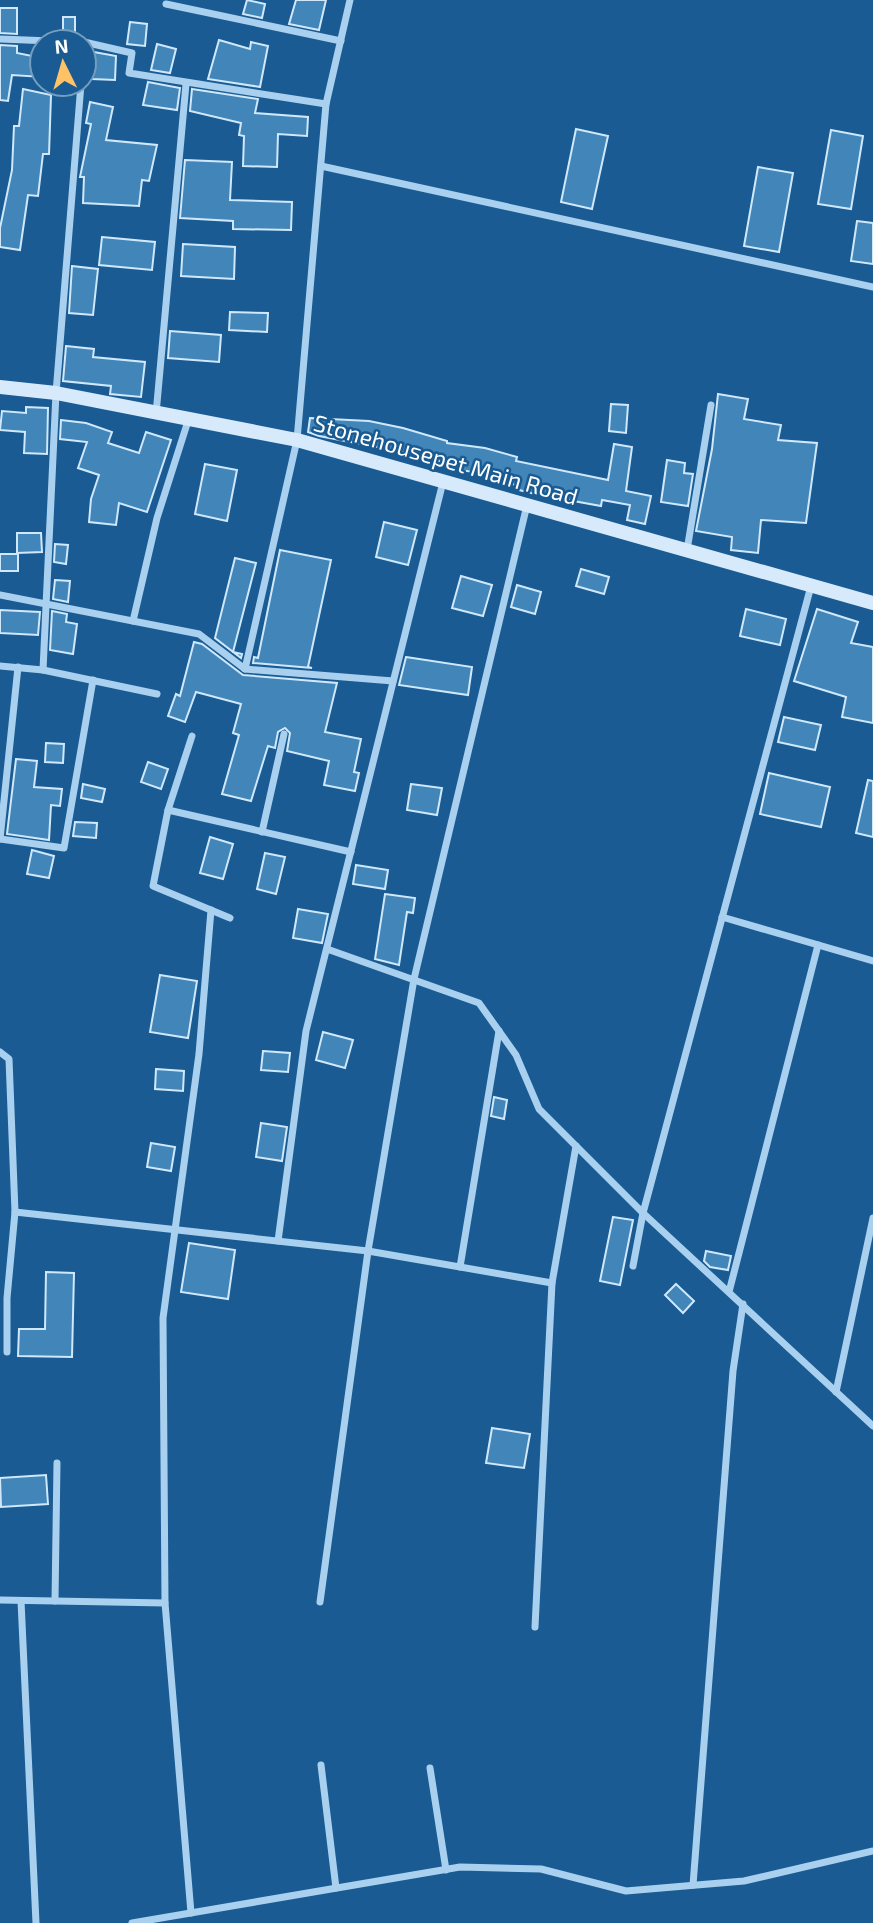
<svg xmlns="http://www.w3.org/2000/svg" width="873" height="1923" font-family="'Exo 2',sans-serif">
<rect width="100%" height="100%" fill="#195b92"/>
<g fill="#4285b9" stroke="#cfe8fb" stroke-width="2">
<path d="M247 0 265 4 262 18 243 14Z"/>
<path d="M296 0H326L319 30 289 24Z"/>
<path d="M0 8H17V34L0 33Z"/>
<path d="M63 17H75V36L63 35Z"/>
<path d="M130 22 147 24 145 46 127 44Z"/>
<path d="M219 40 250 49 251 42 268 46 260 87 208 79Z"/>
<path d="M157 44 176 49 170 73 151 70Z"/>
<path d="M0 45 17 46V53L42 58V77L12 75 8 101 0 100Z"/>
<path d="M94 52 116 56 115 80 92 79Z"/>
<path d="M148 82 180 88 177 110 143 105Z"/>
<path d="M23 89 51 95 49 154H43L38 196 28 195 20 250 0 247V228L12 170 14 126H19Z"/>
<path d="M192 89 258 99 255 113 308 117 307 136 278 134 277 167 243 166 244 136 239 135 241 123 190 111Z"/>
<path d="M90 102 113 107 106 140 157 145 149 181 142 180 139 206 83 203 84 177H80L91 124 86 123Z"/>
<path d="M576 129 608 136 592 209 561 202Z"/>
<path d="M831 130 863 136 851 209 818 204Z"/>
<path d="M185 160 232 162 230 200 292 202 291 230 233 229V221L180 218Z"/>
<path d="M758 167 793 173 779 252 744 246Z"/>
<path d="M857 221 873 223V264L851 261Z"/>
<path d="M102 237 155 242 152 270 99 265Z"/>
<path d="M183 244 235 247 234 279 181 276Z"/>
<path d="M72 266 98 269 93 315 69 313Z"/>
<path d="M230 312 268 313 267 332 229 330Z"/>
<path d="M170 331 221 335 219 362 168 358Z"/>
<path d="M66 346 94 349 93 357 145 362 141 397 110 394 111 386 63 381Z"/>
<path d="M718 394 748 399 744 419 781 425 778 440 817 443 806 523 761 520 758 553 731 550 732 537 696 531 712 449Z"/>
<path d="M611 404 628 405 626 433 609 431Z"/>
<path d="M26 407 48 408 47 454 24 453 25 432 0 430 2 411 26 413Z"/>
<path d="M310 418 369 421 403 428 447 441V443L485 448 517 457 516 461 608 480 614 444 632 447 626 491 651 496 645 524 627 520 630 505 602 500 601 506 535 494 515 489 516 485 479 476 480 473 447 468 448 464 419 455 319 436 308 432Z"/>
<path d="M61 420 86 423 112 432 108 443 139 453 146 432 171 440 147 512 119 503 116 525 89 522 91 499 99 475 78 468 87 442 60 439Z"/>
<path d="M667 460 685 463 684 473 693 474 688 506 661 502Z"/>
<path d="M205 464 237 470 227 521 195 514Z"/>
<path d="M384 522 417 530 408 565 376 557Z"/>
<path d="M17 533H41L42 552 17 553Z"/>
<path d="M55 544 68 545 66 564 54 562Z"/>
<path d="M280 550 331 560 308 667 312 668 253 663 254 657 258 658Z"/>
<rect x="0" y="554" width="18" height="17"/>
<path d="M235 558 256 563 233 652 242 654 241 658 215 638Z"/>
<path d="M581 569 609 577 604 594 576 586Z"/>
<path d="M461 576 492 585 483 616 452 608Z"/>
<path d="M55 580 70 581 68 602 53 599Z"/>
<path d="M517 585 541 592 535 614 511 607Z"/>
<path d="M746 609 786 619 780 645 740 636Z"/>
<path d="M817 609 858 622 851 643 873 647V723L842 717 846 697 794 681Z"/>
<path d="M0 610 40 612 38 635 0 633Z"/>
<path d="M52 611 67 614 66 622 77 624 73 654 50 650Z"/>
<path d="M194 642 202 644 243 675 337 683 325 732 361 739 354 772 359 773 355 791 324 785 329 761 287 751 290 733 285 728 278 732 275 748 268 746 251 801 222 794 239 735 233 733 241 704 196 692 185 722 168 716 176 694 180 696Z"/>
<path d="M406 657 472 667 468 695 399 685Z"/>
<path d="M784 717 821 725 815 750 778 742Z"/>
<path d="M46 743 64 744 63 763 45 762Z"/>
<path d="M16 759 37 761 34 787 62 789 60 806 51 805 49 840 7 834Z"/>
<path d="M148 762 168 769 161 789 141 782Z"/>
<path d="M769 773 830 787 821 827 760 814Z"/>
<path d="M868 780 873 781V837L856 833Z"/>
<path d="M83 784 105 789 102 802 81 798Z"/>
<path d="M411 784 442 788 437 815 407 810Z"/>
<path d="M75 822 97 823 96 838 73 836Z"/>
<path d="M210 837 233 844 223 879 200 873Z"/>
<path d="M32 850 54 856 49 878 27 874Z"/>
<path d="M265 853 285 857 276 894 257 889Z"/>
<path d="M356 865 388 870 385 889 353 884Z"/>
<path d="M385 894 415 898 413 913 407 912 399 965 375 959Z"/>
<path d="M298 909 328 914 322 943 293 938Z"/>
<path d="M160 975 197 981 188 1038 150 1032Z"/>
<path d="M323 1032 353 1040 345 1068 316 1060Z"/>
<path d="M263 1051 290 1053 288 1072 261 1070Z"/>
<path d="M156 1069 184 1071 183 1091 155 1089Z"/>
<path d="M494 1097 507 1100 504 1119 491 1116Z"/>
<path d="M261 1123 287 1127 282 1161 256 1157Z"/>
<path d="M151 1143 175 1147 171 1171 147 1167Z"/>
<path d="M613 1217 633 1220 620 1285 600 1281Z"/>
<path d="M189 1243 235 1250 228 1299 181 1292Z"/>
<path d="M706 1251 731 1256 728 1270 710 1267 704 1261Z"/>
<path d="M46 1272 74 1273 72 1357 18 1356 19 1329H45Z"/>
<path d="M676 1284 694 1301 683 1313 665 1295Z"/>
<path d="M492 1428 530 1434 524 1468 486 1463Z"/>
<path d="M46 1475 48 1504 1 1507 0 1478Z"/>
</g>
<g fill="none" stroke-linecap="round" stroke-linejoin="round">
<g stroke="#a9d0ef" stroke-width="7">
<path d="M166 4 341 41"/>
<path d="M0 39 77 42"/>
<path d="M84 42 132 53 129 73 326 104"/>
<path d="M321 166 873 287"/>
<path d="M156 414 186 84"/>
<path d="M687 550 711 405"/>
<path d="M0 595 199 634 245 669 393 681"/>
<path d="M133 621 157 518 188 421"/>
<path d="M0 666 43 670 157 694"/>
<path d="M245 669 297 440 326 104 350 0"/>
<path d="M43 670 56 393 81 84"/>
<path d="M192 736 168 810 153 886 230 918"/>
<path d="M168 810 351 852"/>
<path d="M262 832 284 734"/>
<path d="M0 839 64 848 93 680"/>
<path d="M0 839 18 667"/>
<path d="M722 917 873 961"/>
<path d="M327 949 479 1003 516 1055 539 1109 643 1213 873 1426"/>
<path d="M0 1052 9 1059 15 1212 7 1298V1352"/>
<path d="M15 1212 368 1251 552 1283"/>
<path d="M278 1241 306 1031 443 482"/>
<path d="M633 1266 643 1213 811 586"/>
<path d="M460 1267 499 1031"/>
<path d="M729 1292 818 945"/>
<path d="M836 1392 873 1218"/>
<path d="M0 1600 165 1603"/>
<path d="M21 1601 36 1923"/>
<path d="M55 1601 57 1463"/>
<path d="M320 1602 368 1251 414 979 527 505"/>
<path d="M535 1627 552 1283 576 1146"/>
<path d="M321 1765 336 1888"/>
<path d="M430 1768 446 1870"/>
<path d="M693 1885 733 1371 743 1304"/>
<path d="M191 1913 165 1603 163 1318 199 1054 211 910"/>
<path d="M132 1923 460 1867 541 1869 626 1891 744 1881 873 1851"/>
</g>
<path stroke="#d6eafb" stroke-width="14" d="M0 387 56 393 297 440 873 603"/>
</g>
<g text-anchor="middle" dominant-baseline="central" stroke-width="5" stroke-linejoin="round" paint-order="stroke">
<g font-size="23" fill="#fff" stroke="#195b92">
<text transform="translate(446 459) rotate(16)">Stonehousepet Main Road</text>
</g>
</g>
<g transform="translate(63 63) rotate(355)"><circle r="33" fill="#195b92" stroke="#759dbe" stroke-width="2"/>
<path d="M0-5L12 26L0 18L-12 26Z" fill="#ffc267"/>
<text y="-10" font-size="19" font-weight="bold" text-anchor="middle" fill="#ffffff">N</text>
</g>
</svg>
